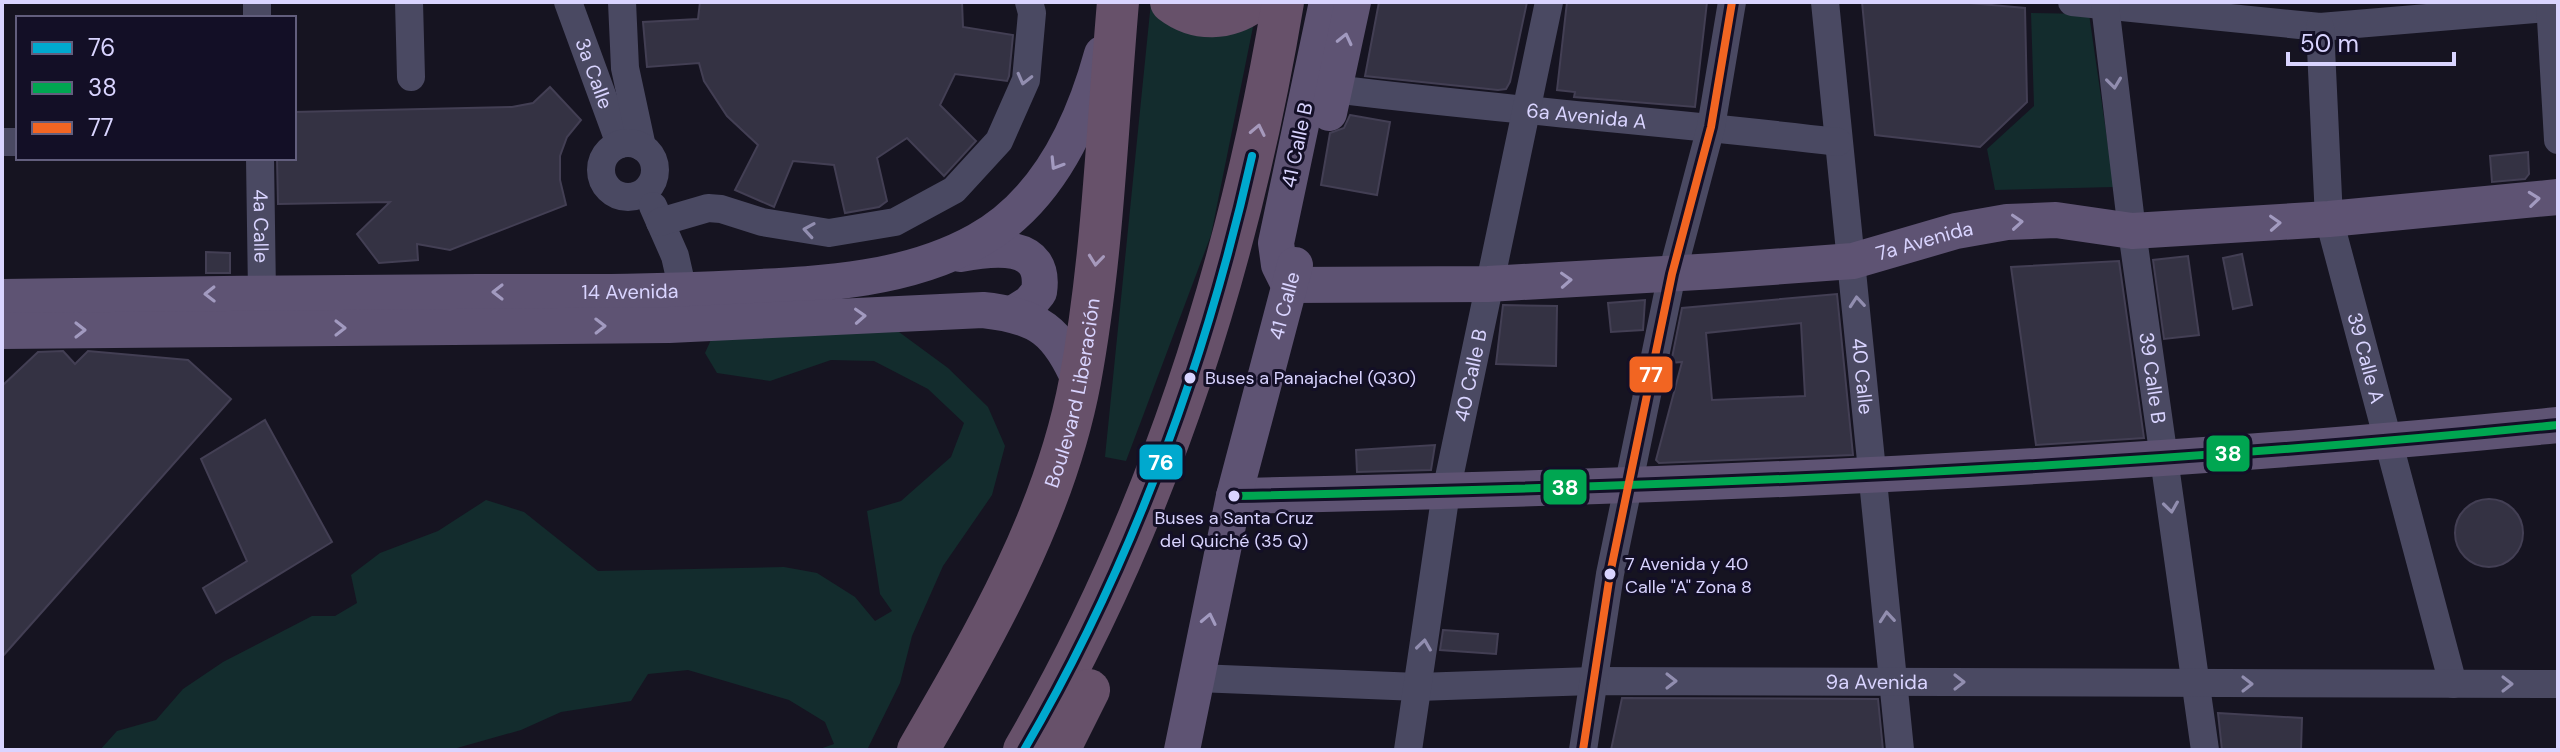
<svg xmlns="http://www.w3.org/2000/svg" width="2560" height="752" font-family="'DM Sans',sans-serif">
<rect width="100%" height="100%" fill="#161421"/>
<g fill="#132c2d">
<path d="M1151 2H1258L1211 235 1126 461 1105 457Z"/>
<path d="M2031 13 2089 14 2114 187 1995 190 1987 149 2034 106Z"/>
<path d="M899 332 948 368 988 407 1005 446 992 495 943 566 912 636 900 683 867 750H817L834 744 825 722 789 700 688 670 648 674 631 701 561 712 521 730 450 750H100L117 731 156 720 183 689 223 662 312 616H335L357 603 351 575 380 553 438 531 486 500 524 512 598 571 784 567 817 573 855 597 875 621 892 611 880 594 867 511 901 501 951 457 964 423 928 389 874 361 831 360 770 381 717 373 705 353 714 333Z"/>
</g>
<g fill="#343243" stroke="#433f54" stroke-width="2" fill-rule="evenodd">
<path d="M700 2H962L963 27 1013 35 1009 76 1007 81 955 74 940 105 976 141 944 176 907 138 877 158 887 201 879 207 845 213 834 165 793 161 774 207 735 190 758 145 727 116 704 81 699 63 647 67 643 22 698 19Z"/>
<path d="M1379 2H1527L1510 82 1506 89 1498 90 1365 76Z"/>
<path d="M1567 2H1707L1695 107 1574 97 1575 92 1557 90Z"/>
<path d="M1862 2H1958L2025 8 2027 102 1980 147 1875 135Z"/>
<path d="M550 87 581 120 567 137 560 156V180L566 205 450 250 417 244 418 260 379 263 357 234 390 202 278 204 277 158H294V112L512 107 533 103Z"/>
<path d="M1350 115 1390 122 1377 195 1321 185 1330 133 1344 128Z"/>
<path d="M2528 152 2529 174 2525 179 2492 182 2490 156Z"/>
<path d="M206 252 230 253V273H206Z"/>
<path d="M2242 254 2252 305 2233 309 2223 258Z"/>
<path d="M2188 256 2199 335 2164 339 2153 260Z"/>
<path d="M2119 261 2144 438 2036 445 2011 267Z"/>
<path d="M1837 294 1853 455 1659 463 1656 460 1682 362 1671 363 1682 308ZM1801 323 1805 396 1712 400 1706 333Z"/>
<path d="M1645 300 1643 330 1611 332 1608 303Z"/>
<path d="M1503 305 1557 306 1556 366 1496 364Z"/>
<path d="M63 351 75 364 88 351 188 360 231 399 2 657V386L38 352Z"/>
<path d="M265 420 332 542 216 613 203 588 247 561 201 459Z"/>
<path d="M1435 445 1431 470 1357 472 1356 450Z"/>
<circle cx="2489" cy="533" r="34"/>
<path d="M1443 630 1498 634 1496 654 1440 650Z"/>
<path d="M1622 698 1878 699 1883 750H1611Z"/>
<path d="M2218 713 2302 718 2301 750H2222Z"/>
</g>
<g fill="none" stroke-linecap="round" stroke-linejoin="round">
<g stroke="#4a4962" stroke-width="28">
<path d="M257 2V18"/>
<path d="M409 2 411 77"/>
<path id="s1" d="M568 2 620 144"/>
<path d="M622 2 625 68 642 147"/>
<path id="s2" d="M1825 2 1900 750"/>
<path d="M2072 2 2320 27 2558 7"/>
<path d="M2550 2 2558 140"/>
<path id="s3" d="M2105 5 2132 231 2205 750"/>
<path id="s4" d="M2320 27 2329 219 2453 684"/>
<path id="s5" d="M1334 89C1502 110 1670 122 1838 142"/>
<path d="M2 142H18"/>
<circle cx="628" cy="170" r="27"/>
<path id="s6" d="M260 158 262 293"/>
<path d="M653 206 675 256 683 291"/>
<path d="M660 222 708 208 721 209 762 222 829 233 895 222 954 190 999 141 1026 80 1032 13 1029 2"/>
<path id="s7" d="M1197 678 1418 687 1593 681 2558 684"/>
<path id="s8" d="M1408 750 1446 492 1549 2"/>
<path d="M1583 750 1610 574 1672 274 1711 127 1732 2"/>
</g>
<g stroke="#5e5373" stroke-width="36">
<path id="s9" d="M1327 2 1276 243 1279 265 1289 285 1488 284 1716 271 1853 261 1956 231 2007 222 2056 220 2132 231 2329 219 2558 197"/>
<path d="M1329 113 1353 2"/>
<path d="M960 254C992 248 1047 240 1039 292L1030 303 1014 313"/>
<path id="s10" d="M2 297C161 294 319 293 478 292 565 292 652 293 740 288 820 284 905 281 977 241 1046 203 1082 127 1102 54"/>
<path d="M2 331 669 325 983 310C1039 316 1058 331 1080 382"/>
<path d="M1234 496C1676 487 2118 469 2558 425"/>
<path id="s11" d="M1182 750 1234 496 1295 265"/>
</g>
<g stroke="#67516a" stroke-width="42">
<path d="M1171 2C1197 22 1228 20 1253 2"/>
<path id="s12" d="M918 750C985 635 1055 514 1080 381 1103 257 1107 128 1118 2"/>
<path d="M1024 750C1158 519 1239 265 1283 2"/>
<path d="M1059 750 1089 690"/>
</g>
<defs>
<path id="bus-1" d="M1024 750C1132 565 1205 365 1252 156"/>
<path id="bus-2" d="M1234 496C1676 487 2118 469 2558 425"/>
<path id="bus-3" d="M1583 750 1610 574 1672 274 1711 127 1732 2"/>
</defs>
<use href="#bus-1" stroke="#130f26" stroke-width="14"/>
<use href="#bus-2" stroke="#130f26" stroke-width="14"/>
<use href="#bus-3" stroke="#130f26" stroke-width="14"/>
<use href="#bus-1" stroke="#00a9ce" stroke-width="8"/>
<use href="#bus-2" stroke="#00a651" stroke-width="8"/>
<use href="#bus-3" stroke="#f26522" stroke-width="8"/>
</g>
<defs><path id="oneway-chevron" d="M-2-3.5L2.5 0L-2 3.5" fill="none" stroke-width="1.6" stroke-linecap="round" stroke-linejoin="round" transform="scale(2)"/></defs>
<g stroke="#a29ac0">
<use href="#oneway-chevron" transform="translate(1345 39) rotate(-77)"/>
<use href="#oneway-chevron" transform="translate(1056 164) rotate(122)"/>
<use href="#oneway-chevron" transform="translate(2534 199) rotate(-6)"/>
<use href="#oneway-chevron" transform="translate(2017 222) rotate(-4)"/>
<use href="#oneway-chevron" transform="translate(2275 223) rotate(-3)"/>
<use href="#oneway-chevron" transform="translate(1566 280) rotate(-3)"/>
<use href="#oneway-chevron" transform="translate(498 292) rotate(180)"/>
<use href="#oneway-chevron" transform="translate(210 294) rotate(179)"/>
<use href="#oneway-chevron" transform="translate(860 316) rotate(-3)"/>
<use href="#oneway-chevron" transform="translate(600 326) rotate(-1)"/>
<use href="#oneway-chevron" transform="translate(340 328)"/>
<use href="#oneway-chevron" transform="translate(80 330)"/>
<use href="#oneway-chevron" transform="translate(1209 619) rotate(-78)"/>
</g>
<g stroke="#928eb0">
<use href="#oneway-chevron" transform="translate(1024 79) rotate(104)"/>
<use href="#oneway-chevron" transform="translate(2114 83) rotate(83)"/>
<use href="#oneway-chevron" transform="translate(809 230) rotate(-171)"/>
<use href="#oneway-chevron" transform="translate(1857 302) rotate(-95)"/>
<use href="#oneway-chevron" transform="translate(2171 507) rotate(82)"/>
<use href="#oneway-chevron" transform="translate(1887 617) rotate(-95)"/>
<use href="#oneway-chevron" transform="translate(1424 645) rotate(-82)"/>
<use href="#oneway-chevron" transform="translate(1671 681)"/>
<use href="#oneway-chevron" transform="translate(1959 682)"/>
<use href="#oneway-chevron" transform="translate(2247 684)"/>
<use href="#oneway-chevron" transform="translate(2507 684)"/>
</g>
<g stroke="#a699bc">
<use href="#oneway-chevron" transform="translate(1258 130) rotate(-78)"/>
<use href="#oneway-chevron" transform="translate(1096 260) rotate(96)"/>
</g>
<g fill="#d9d4ff" stroke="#130f26" stroke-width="3">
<circle cx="1190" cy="378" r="7"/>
<circle cx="1234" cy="496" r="7"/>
<circle cx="1610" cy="574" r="7"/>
</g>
<g text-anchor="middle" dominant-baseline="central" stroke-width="6" stroke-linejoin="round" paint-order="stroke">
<g font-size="18" fill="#d9d4ff" stroke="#130f26" text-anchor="start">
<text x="1205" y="378">Buses a Panajachel (Q30)</text>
<text x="1234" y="518" text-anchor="middle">Buses a Santa Cruz<tspan x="1234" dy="23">del Quiché (35 Q)</tspan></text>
<text x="1625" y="564">7 Avenida y 40<tspan x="1625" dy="23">Calle "A" Zona 8</tspan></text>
</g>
<g font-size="20" fill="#d9d4ff" stroke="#130f26">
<text stroke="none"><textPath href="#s1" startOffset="76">3a Calle</textPath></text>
<text stroke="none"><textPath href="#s5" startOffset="254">6a Avenida A</textPath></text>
<text transform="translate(1297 145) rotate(-78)">41 Calle B</text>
<text stroke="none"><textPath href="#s6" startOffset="68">4a Calle</textPath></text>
<text stroke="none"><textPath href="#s9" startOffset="930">7a Avenida</textPath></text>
<text stroke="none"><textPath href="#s10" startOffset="628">14 Avenida</textPath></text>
<text stroke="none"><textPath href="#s11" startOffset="456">41 Calle</textPath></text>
<text stroke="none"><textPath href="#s4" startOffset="336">39 Calle A</textPath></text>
<text stroke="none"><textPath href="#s8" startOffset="380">40 Calle B</textPath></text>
<text stroke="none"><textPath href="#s2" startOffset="376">40 Calle</textPath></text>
<text stroke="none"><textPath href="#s3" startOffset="376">39 Calle B</textPath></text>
<text stroke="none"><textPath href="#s12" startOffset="392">Boulevard Liberación</textPath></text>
<text stroke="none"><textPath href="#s7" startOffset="680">9a Avenida</textPath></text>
</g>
</g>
<g stroke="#130f26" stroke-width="3">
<rect x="1628" y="355" width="46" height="39" rx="8" fill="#f26522"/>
<rect x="2205" y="434" width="46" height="39" rx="8" fill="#00a651"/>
<rect x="1138" y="443" width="46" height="38" rx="8" fill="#00a9ce"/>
<rect x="1542" y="468" width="46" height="38" rx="8" fill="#00a651"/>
</g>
<g font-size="22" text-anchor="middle" font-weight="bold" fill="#fff">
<text x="1651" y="382">77</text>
<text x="2228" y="461">38</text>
<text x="1161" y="470">76</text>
<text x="1565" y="495">38</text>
</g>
<rect width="2560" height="752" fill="none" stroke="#d9d4ff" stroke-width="8"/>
<rect x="16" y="16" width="280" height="144" fill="#130f26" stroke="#625e7d" stroke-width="2"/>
<rect x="32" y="42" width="40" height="12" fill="#00a9ce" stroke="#625e7d" stroke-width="2"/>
<text x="88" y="56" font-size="24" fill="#d9d4ff">76</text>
<rect x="32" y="82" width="40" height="12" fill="#00a651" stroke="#625e7d" stroke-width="2"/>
<text x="88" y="96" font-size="24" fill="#d9d4ff">38</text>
<rect x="32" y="122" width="40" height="12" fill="#f26522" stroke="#625e7d" stroke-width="2"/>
<text x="88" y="136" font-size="24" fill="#d9d4ff">77</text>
<path d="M2288 52v12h166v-12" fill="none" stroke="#d9d4ff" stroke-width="4"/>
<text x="2300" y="52" font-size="24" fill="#d9d4ff" stroke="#130f26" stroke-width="6" paint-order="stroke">50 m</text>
</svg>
